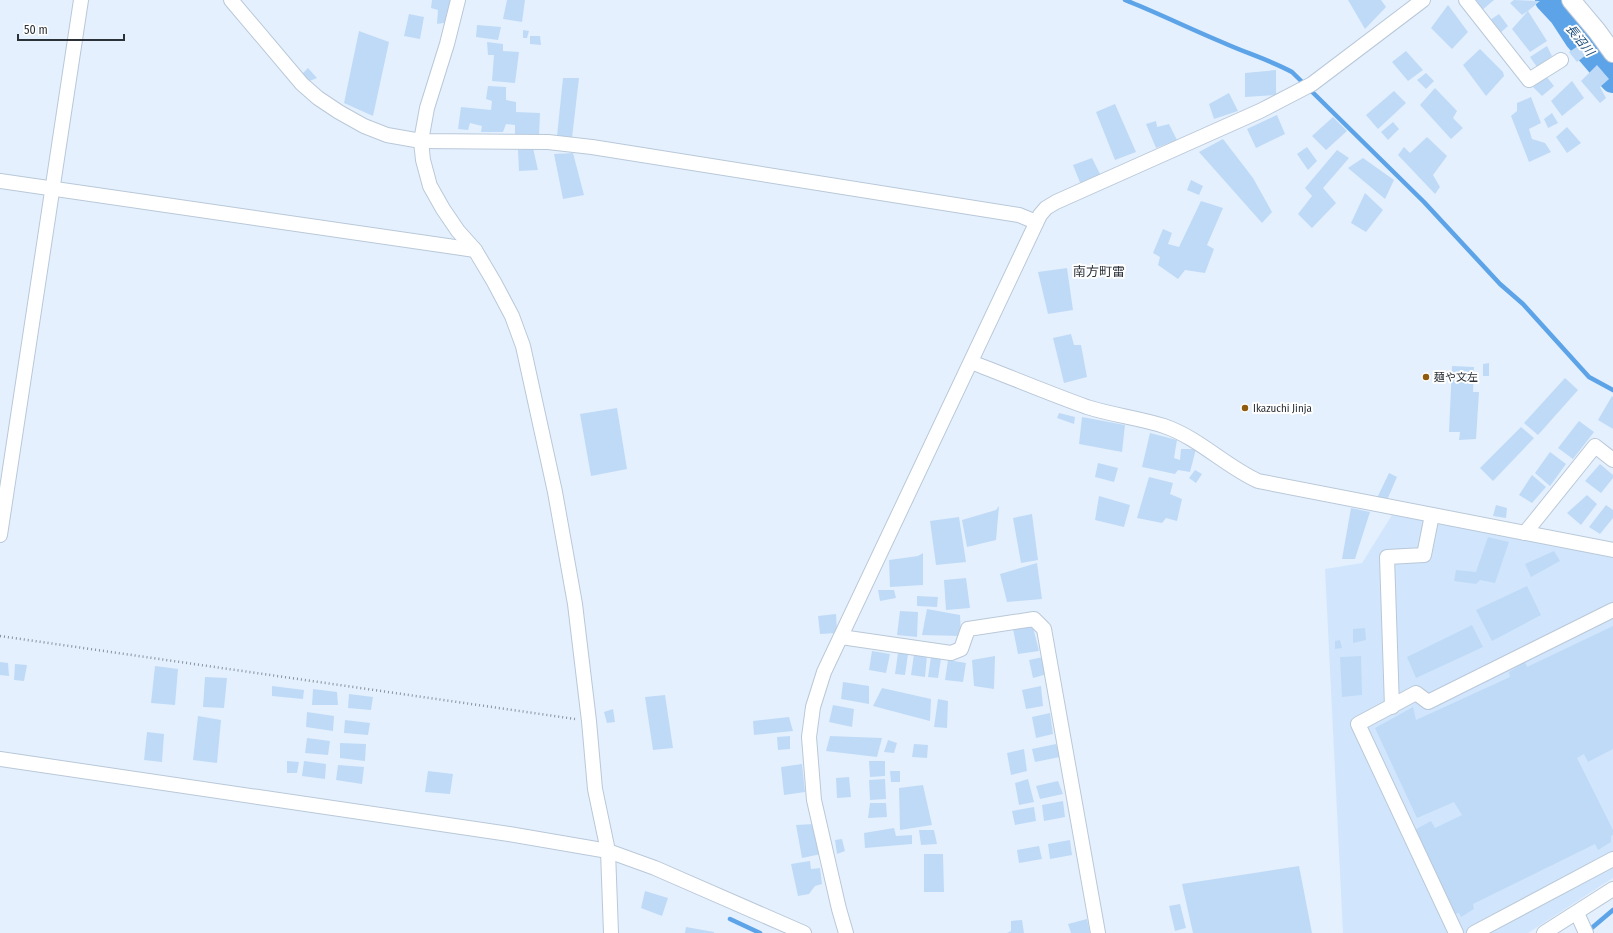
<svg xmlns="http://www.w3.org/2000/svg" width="1613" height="933" font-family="'Fira Sans Condensed','Noto Sans JP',sans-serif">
<rect width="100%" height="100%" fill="#e4f0fe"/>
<path fill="#d1e6fc" d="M1392 515 1457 525 1613 558V878L1528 933H1343L1325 569 1362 563Z"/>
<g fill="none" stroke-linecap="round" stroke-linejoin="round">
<g stroke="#5da3e8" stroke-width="4.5">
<path d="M1125 0C1158 13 1190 29 1224 43 1246 53 1270 60 1292 72L1424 202 1500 284 1523 304 1589 377 1613 390"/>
<path d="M730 919 760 933"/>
<path d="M1587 932 1613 910"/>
</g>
<path stroke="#5da3e8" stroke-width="26" d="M1548 0 1562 15 1577 38 1613 80"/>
</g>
<g fill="#bfdaf7">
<path d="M432 0H451L449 22 437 24 438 10 431 8Z"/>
<path d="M507 0H525L522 22 503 19Z"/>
<path d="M1348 0H1381L1386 7 1365 29Z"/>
<path d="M1473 0H1494L1481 11Z"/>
<path d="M1514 0 1540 1 1528 11 1547 41 1530 52 1512 29 1528 11 1522 15 1510 3Z"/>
<path d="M1448 5 1468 32 1452 49 1431 28Z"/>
<path d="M409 14 424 17 420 39 404 36Z"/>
<path d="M1499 14 1508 26 1499 34 1490 20Z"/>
<path d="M477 25 501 27 498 40 476 37Z"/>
<path d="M523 30 529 31 527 38H523Z"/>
<path d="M359 31 389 42 373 116 344 103Z"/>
<path d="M530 36H540L541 45 530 44Z"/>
<path d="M487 42 503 44V51L519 52 515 83 492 81 494 55H488Z"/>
<path d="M1547 46 1552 56 1537 67 1530 57Z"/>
<path d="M1578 46 1586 55 1577 62 1569 52Z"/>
<path d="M1480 49 1503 72 1504 76 1486 96 1463 65Z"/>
<path d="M1406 51 1423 70 1408 81 1392 62Z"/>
<path d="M1597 65 1609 79 1600 87 1606 98 1600 103 1581 81Z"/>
<path d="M308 68 317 78 307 82 301 75Z"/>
<path d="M1276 70V95L1245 97V73Z"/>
<path d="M1426 73 1434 81 1426 89 1417 80Z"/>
<path d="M1546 76 1554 86 1542 96 1533 87Z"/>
<path d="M563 78H579L572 138 557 136Z"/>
<path d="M1572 81 1584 98 1562 116 1551 101Z"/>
<path d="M488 86 506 87V100L516 102V112L540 113 539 136 515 135V125L506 124 503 132H481L482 126 470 123 468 130 458 129 461 107 491 110 492 101 486 99Z"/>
<path d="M1435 88 1457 111 1453 118 1463 128 1451 139 1420 105Z"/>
<path d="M1394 91 1406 103 1378 129 1366 115Z"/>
<path d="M1229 93 1238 111 1214 119 1209 104Z"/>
<path d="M1531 97 1541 123 1529 129 1532 139 1545 143 1551 152 1529 162 1511 116 1517 111V103Z"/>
<path d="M1115 104 1136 152 1115 160 1096 112Z"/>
<path d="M1552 113 1558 123 1548 128 1544 119Z"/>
<path d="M1277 115 1285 134 1256 148 1247 129Z"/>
<path d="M1333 117 1347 131 1326 150 1312 136Z"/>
<path d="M1156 121 1157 127 1169 124 1177 140 1156 148 1146 124Z"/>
<path d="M1393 122 1399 129 1388 140 1381 132Z"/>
<path d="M1567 127 1581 143 1567 153 1556 137Z"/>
<path d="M1427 137 1447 156 1433 175 1440 187 1435 194 1398 155 1404 147 1410 153Z"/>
<path d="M1223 139 1253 178 1272 212 1262 223 1199 152Z"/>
<path d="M1307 147 1317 161 1308 170 1297 154Z"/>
<path d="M533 148 538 170 519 171 518 150Z"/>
<path d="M1337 150 1349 158 1323 188 1336 203 1312 228 1298 214 1312 196 1305 188Z"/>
<path d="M573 153 584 195 563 199 554 154Z"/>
<path d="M1092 158 1101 176 1081 185 1073 165Z"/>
<path d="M1363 158 1394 180 1385 199 1348 168Z"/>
<path d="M1191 180 1203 186 1199 195 1187 190Z"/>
<path d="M1365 193 1383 210 1366 232 1351 223Z"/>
<path d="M1201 201 1223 208 1207 245 1214 249 1205 273 1185 270 1178 279 1158 265 1160 257 1153 253 1163 229 1172 233 1168 244 1179 247Z"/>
<path d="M1067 268 1073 310 1048 314 1038 272Z"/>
<path d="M1071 334 1074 345H1081L1087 377 1064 383 1053 338Z"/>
<path d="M1489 363V376H1483V364Z"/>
<path d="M1452 366 1474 367 1473 392H1479L1476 439 1459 440 1460 432H1449Z"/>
<path d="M1565 378 1578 390 1538 435 1524 423Z"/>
<path d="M1612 396 1613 397V429L1598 420Z"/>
<path d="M617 408 627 469 591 476 580 414Z"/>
<path d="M1059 413 1075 417 1074 424 1057 418Z"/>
<path d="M1082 417 1125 425 1122 452 1079 444Z"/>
<path d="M1579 421 1594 432 1573 459 1558 448Z"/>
<path d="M1521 427 1534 438 1493 481 1480 468Z"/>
<path d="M1150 433 1177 440 1174 458 1180 460 1181 449H1196L1190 472 1178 470 1175 474 1142 467Z"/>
<path d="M1550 452 1566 464 1550 486 1535 473Z"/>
<path d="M1098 463 1118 468 1114 482 1095 477Z"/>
<path d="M1600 464 1613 475V478L1601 493 1585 481Z"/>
<path d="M1195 470 1202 474 1196 483 1189 478Z"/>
<path d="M1389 473 1397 477 1387 500 1377 498Z"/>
<path d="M1532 475 1546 487 1532 503 1519 495Z"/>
<path d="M1149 477 1173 483 1170 494 1182 499 1177 521 1166 518 1162 523 1137 518Z"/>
<path d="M1587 495 1597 504 1581 525 1567 513Z"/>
<path d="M1099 496 1130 505 1124 527 1095 520Z"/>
<path d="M1496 505 1507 508 1506 518 1493 516Z"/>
<path d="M1606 505 1613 510V518L1600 534 1589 527Z"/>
<path d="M999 506 996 540 967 547 962 520 996 510Z"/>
<path d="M1351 508 1370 512 1355 559H1342Z"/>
<path d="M1032 514 1038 560 1021 563 1013 518Z"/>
<path d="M959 517 966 562 936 565 930 521Z"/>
<path d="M1488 537 1509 542 1495 583 1480 580 1476 584 1454 581 1456 570 1476 572Z"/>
<path d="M1554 551 1560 561 1531 577 1525 564Z"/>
<path d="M923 553V585L890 587 889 560 918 556Z"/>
<path d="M1037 563 1042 599 1007 602 1000 574Z"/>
<path d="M966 578 970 608 946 610 944 580Z"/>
<path d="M1527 586 1541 615 1492 641 1476 610Z"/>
<path d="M878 590H894L896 598 880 601Z"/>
<path d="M917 596 938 597 937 607 917 606Z"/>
<path d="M927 609 960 615 961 636 922 635Z"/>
<path d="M900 611 918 612 917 637 897 635Z"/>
<path d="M836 614 837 633 820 634 818 616Z"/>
<path d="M1472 625 1483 647 1416 678 1407 657Z"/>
<path d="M1613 626V749L1588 762 1584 754 1577 758 1613 830V835L1611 836V842L1598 850 1595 844 1473 904 1474 909 1461 917 1459 913 1452 915 1411 832 1431 821 1435 828 1462 815 1454 802 1417 818 1375 728 1413 707 1416 720 1510 677 1509 672 1525 662 1527 667Z"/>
<path d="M1033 627 1039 651 1018 654 1013 629Z"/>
<path d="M1365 628 1366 640 1353 643V629Z"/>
<path d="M1340 640 1342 648 1335 649V641Z"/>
<path d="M872 651 890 654 886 673 869 670Z"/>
<path d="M898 653 908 654 905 675 895 674Z"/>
<path d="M914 654 927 656 925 677 911 675Z"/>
<path d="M995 656 994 689 974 686 972 660Z"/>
<path d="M1361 656 1362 695 1342 697 1340 657Z"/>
<path d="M931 657 941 659 938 678 928 677Z"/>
<path d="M1043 657 1047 674 1033 678 1029 660Z"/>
<path d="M948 660 966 663 963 682 945 680Z"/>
<path d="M0 662 8 663 9 676 0 675Z"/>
<path d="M15 664 27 665 24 681 14 680Z"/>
<path d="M155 666 178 669 175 705 151 703Z"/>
<path d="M205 677 227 678 224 708 203 707Z"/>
<path d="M843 682 869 686V704L841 699Z"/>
<path d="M272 686 304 690 303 699 272 696Z"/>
<path d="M1041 686 1043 706 1026 709 1022 690Z"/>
<path d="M882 688 931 699 930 721 873 706Z"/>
<path d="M313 689 337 692 338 705H312Z"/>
<path d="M349 694 373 697 371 710 348 708Z"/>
<path d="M665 695 673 748 653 750 645 697Z"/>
<path d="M938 699 948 701 947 728 934 727Z"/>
<path d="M833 705 854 709 852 727 829 722Z"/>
<path d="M613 709 615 722 607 723 604 712Z"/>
<path d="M307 712 334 716 333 731 306 727Z"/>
<path d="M1050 713 1053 734 1036 738 1032 717Z"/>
<path d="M198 716 221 720 217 763 193 760Z"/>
<path d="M789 717 793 731 754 735 753 721Z"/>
<path d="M345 720 370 723 368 735 344 733Z"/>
<path d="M147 732 164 734 162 762 144 760Z"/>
<path d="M790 736V749L778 750 777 737Z"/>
<path d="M830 736 882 738 877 757 826 751Z"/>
<path d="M307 738 330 741 328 755 305 753Z"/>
<path d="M888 740 897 743 894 753 884 752Z"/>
<path d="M340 743 366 744 365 761 340 758Z"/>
<path d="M914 744 928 745 927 758 912 757Z"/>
<path d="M1056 744 1060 757 1035 762 1032 749Z"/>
<path d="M1024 749 1027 771 1011 775 1007 753Z"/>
<path d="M287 761 299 762 297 773H287Z"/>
<path d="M304 761 326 764 325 779 302 776Z"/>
<path d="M869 761H885V776L870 777Z"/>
<path d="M802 764 805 792 784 795 781 767Z"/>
<path d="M338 765 364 767 362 784 336 780Z"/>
<path d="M428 771 453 774 450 794 425 792Z"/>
<path d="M890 771H900V782H891Z"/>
<path d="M849 777 851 797 837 798 836 778Z"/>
<path d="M885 779 886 799 870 800 869 780Z"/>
<path d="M1028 779 1034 802 1019 805 1015 783Z"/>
<path d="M1058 781 1063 794 1040 799 1036 786Z"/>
<path d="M923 785 932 825 900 830 899 788Z"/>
<path d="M1063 801 1065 817 1044 821 1042 805Z"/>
<path d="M870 803H886L887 817 868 818Z"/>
<path d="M1034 807 1036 821 1015 825 1012 811Z"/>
<path d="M814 824 821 854 802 858 796 825Z"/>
<path d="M894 828 896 836 912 835V844L865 848 864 833Z"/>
<path d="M919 830H934L937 844 921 845Z"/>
<path d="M842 839 845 851 837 854 835 840Z"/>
<path d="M1070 840 1072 855 1050 859 1048 844Z"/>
<path d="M1039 846 1042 859 1019 863 1017 850Z"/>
<path d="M924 854H943L944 892H924Z"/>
<path d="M810 861 811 869 820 868 822 884 815 886 809 894 798 896 791 864Z"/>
<path d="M1299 866 1312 933H1193L1182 884Z"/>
<path d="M645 891 668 898 662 916 641 908Z"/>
<path d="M1180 904 1186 928 1175 931 1169 906Z"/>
<path d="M1087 919 1090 933H1071L1068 924Z"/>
<path d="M1022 920 1024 933H1007L1011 931V921Z"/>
<path d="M686 927 714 932V933H685Z"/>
</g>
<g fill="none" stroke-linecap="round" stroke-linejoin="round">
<defs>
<g id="minor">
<path d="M231 0 302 84 318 98 339 112 364 126 387 135 421 141 548 142 592 147 1019 215 1036 222"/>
<path d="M458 0 447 44 427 108 421 141 423 160 430 186 443 209 458 231 475 250 494 282 512 316 523 346 555 492 575 604 589 721 595 789 608 851 611 933"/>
<path d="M1466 0 1529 80 1561 60"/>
<path d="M0 181 475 250"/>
<path d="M971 362C1010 377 1048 393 1087 407 1112 415 1139 418 1164 426 1199 438 1225 466 1258 481L1613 550"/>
<path d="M1525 533 1595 446 1613 460"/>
<path d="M0 535 81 0"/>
<path d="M841 637 951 653 961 649 968 629 1034 619 1044 629 1098 933"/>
<path d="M1392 707 1387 557 1424 555 1432 515"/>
<path d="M0 759 509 834 608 851 655 868 804 933"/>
<path d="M1577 913 1586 933"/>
<path d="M846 933 839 909 814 800 809 737 813 707 824 672 1040 215 1046 208 1056 202 1260 111 1312 84 1423 0"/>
<path d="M1456 933 1358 724 1416 693 1428 702 1613 610"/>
<path d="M1474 933 1613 859"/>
<path d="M1544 933 1613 889"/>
</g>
<path id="major" d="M1571 0 1597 31 1613 53"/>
</defs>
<use href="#minor" stroke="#b9c8d8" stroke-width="16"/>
<use href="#major" stroke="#b9c8d8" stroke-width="20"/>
<path stroke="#88919c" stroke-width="2.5" stroke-dasharray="1 3" stroke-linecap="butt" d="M0 636 575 719"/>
<use href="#minor" stroke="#fff" stroke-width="14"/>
<use href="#major" stroke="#fff" stroke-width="18"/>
</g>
<g fill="#8f5b0c" stroke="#fff" stroke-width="1.5">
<circle cx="1426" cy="377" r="4"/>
<circle cx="1245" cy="408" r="4"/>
</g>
<g text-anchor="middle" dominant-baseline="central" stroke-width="4" stroke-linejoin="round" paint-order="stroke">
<g font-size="11" fill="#2b3138" stroke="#fff" text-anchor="start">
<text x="1434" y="377">麺や文左</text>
<text x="1253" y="408">Ikazuchi Jinja</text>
</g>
<g font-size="12" font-style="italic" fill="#194a77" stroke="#fff">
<text transform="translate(1580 40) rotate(51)">長沼川</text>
</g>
<g font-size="13" fill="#2b3138" stroke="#fff">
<text x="1099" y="271">南方町雷</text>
</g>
</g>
<path d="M18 34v6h106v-6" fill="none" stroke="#2b3138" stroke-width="2"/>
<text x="24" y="34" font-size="12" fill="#2b3138" stroke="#ffffff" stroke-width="3" paint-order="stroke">50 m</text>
</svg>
